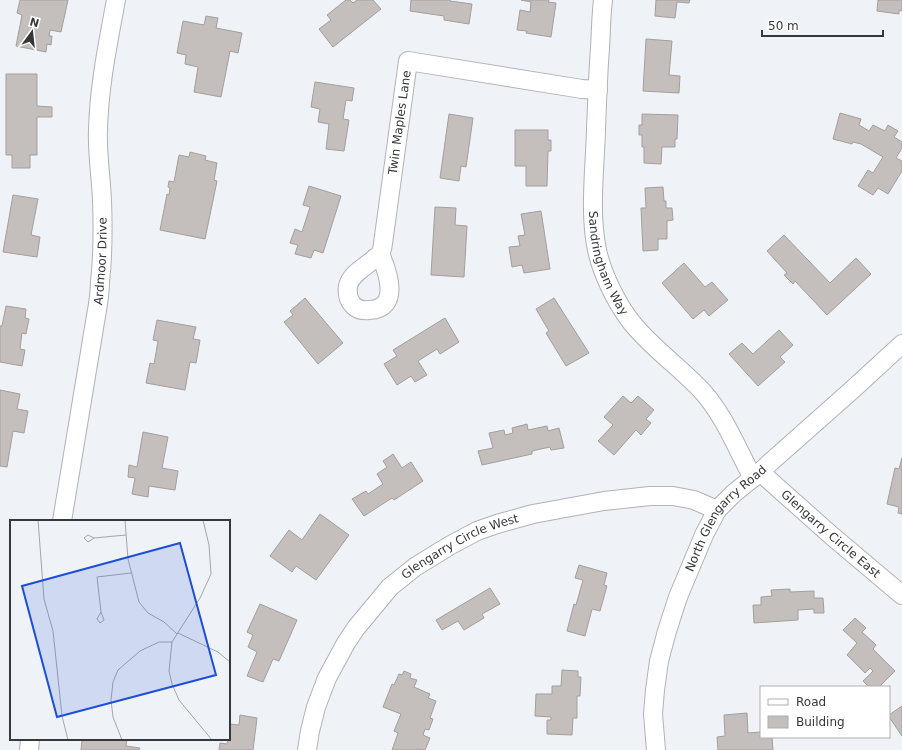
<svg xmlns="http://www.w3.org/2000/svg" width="902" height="750" font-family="'DejaVu Sans',sans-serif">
<rect width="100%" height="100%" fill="#eff2f7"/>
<g fill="#c4bfbc" stroke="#a39f9c">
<path d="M20 0H68L61 32 50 30 49 36H52L51 45 47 44 46 52 16 46 22 15 17 13Z"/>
<path d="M346 0H350L353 3 357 0H373L381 9 333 47 319 29 331 20 327 15Z"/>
<path d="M411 0H450V1L472 4 469 24 444 20V16L410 11Z"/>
<path d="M521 0H549L548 2 556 3 551 37 526 33 527 31 517 30 520 10 530 12 531 2Z"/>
<path d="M656 0H690L689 3 677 2 675 18 655 16Z"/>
<path d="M878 0H902V11L899 10V14L877 11Z"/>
<path d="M206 16 218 18 216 28 242 33 238 53 230 51 221 97 194 92 198 67 185 64 186 55 177 53 183 21 204 25Z"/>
<path d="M646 39 672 41 669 75 680 76 679 93 643 91Z"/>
<path d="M6 74H37V106L52 107V117H37V155H30V168H12V155H6Z"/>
<path d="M315 82 354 88 352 101 346 100 343 119 349 120 344 151 326 149 329 124 318 122 320 109 311 107Z"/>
<path d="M840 113 861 119 859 125 869 131 873 125 885 131 888 125 898 131 894 137 902 142V148L896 158 902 161V171L888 194 878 188 873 195 858 186 868 170 873 173 883 157 861 144 853 142 852 144 833 139Z"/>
<path d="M449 114 473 118 466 167 461 166 459 181 440 178Z"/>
<path d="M642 114 678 115 677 139H675V147H662L661 164 644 163V147H642V135H639V125H642Z"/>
<path d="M515 130H548V140H551V151H548L547 186H526V166H515Z"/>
<path d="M190 152 206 156 205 160 217 163 214 180 217 181 205 239 160 230 167 194 169 195 170 188 168 187 169 181 174 182 179 155 189 157Z"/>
<path d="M309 186 341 196 323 253 314 250 311 258 295 254 298 245 290 243 295 229 302 232 310 207 303 205Z"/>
<path d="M663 187 664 201H666V208H672L673 220 667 221V239H658V250L643 251 641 208H646L645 188Z"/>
<path d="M13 195 38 199 31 235 40 237 37 257 3 252Z"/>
<path d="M435 207 456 208 455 225 467 226 464 277 431 275Z"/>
<path d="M541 211 550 269 524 273 522 265 512 267 509 247 520 246 518 236 525 235 521 214Z"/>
<path d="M784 235 830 283 856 258 871 274 827 315 795 281 793 284 784 275 787 273 767 251Z"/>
<path d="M684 263 705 287 712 282 728 300 709 316 704 310 693 319 662 283Z"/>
<path d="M305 298 343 343 318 364 284 322 293 315 290 311Z"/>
<path d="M554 298 589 353 566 366 546 333 549 331 536 309Z"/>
<path d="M6 306 26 309 25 318 29 319 26 334 22 333 20 349 25 350 22 366 0 362V326H2Z"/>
<path d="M445 318 459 342 440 354 437 349 418 361 427 375 415 382 411 376 397 385 384 364 397 356 393 350Z"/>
<path d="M157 320 196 327 193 339 200 340 196 363 190 362 185 390 146 383 150 363 154 364 158 341 153 340Z"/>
<path d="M779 330 793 345 780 357 785 362 758 386 729 354 742 343 753 354Z"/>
<path d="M0 390 20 394 17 409 28 411 24 433 13 431 7 467 0 466Z"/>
<path d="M623 396 631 403 638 396 654 410 646 419 651 423 641 435 636 430 614 455 598 441 613 425 604 417Z"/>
<path d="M527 424 528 430 547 426 548 431 559 428 564 448 551 450 550 447 532 451V454L482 465 478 451 493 448 489 433 504 430 505 435 513 433 512 428Z"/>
<path d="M143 432 168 437 162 468 178 471 175 490 149 486 148 497 132 494 135 478 128 477 129 465 137 467Z"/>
<path d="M393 454 402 468 411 462 423 481 394 500 392 498 364 516 352 499 366 491 368 494 383 484 377 474 387 467 383 461Z"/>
<path d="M902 458V514L898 513 899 507 887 504 895 468 899 469Z"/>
<path d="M320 514 349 535 316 580 296 566 292 572 270 556 289 530 302 540Z"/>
<path d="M579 565 607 573 604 585 607 586 600 611 592 609 585 636 567 631 574 604 576 605 583 580 575 578Z"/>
<path d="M490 588 500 604 482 614 484 618 464 630 458 621 442 630 436 620Z"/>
<path d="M790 589V592L814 591V598H823L824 613H814V609L798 610V620L754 623 753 605H761V597L772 596 771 590Z"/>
<path d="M260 604 297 620 279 661 273 659 263 682 247 676 257 652 248 647 253 635 247 632Z"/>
<path d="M855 618 866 628 862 632 876 645 873 649 895 671 879 687H869L863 681 873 671 870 668 865 673 847 655 857 643 843 630Z"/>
<path d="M562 670 578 671V677H581L580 696H577V718H573L572 735 547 734V720H551V717L535 716 536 694H552V686H561Z"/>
<path d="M404 671 411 674 410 678 417 680 414 687 430 694 428 698 436 701 430 718 433 719 429 730 425 729 423 735 430 738 425 750 417 749V750H392L398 733 394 731 401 714 383 707 392 684 394 685 399 674 402 675Z"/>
<path d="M902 706V736L889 717V715Z"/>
<path d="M747 713 748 733 761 732V737H772L773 750H718L717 737 725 736 724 715Z"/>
<path d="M240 715 257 718 253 750H219L220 743 227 744 228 739H229L230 724 239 725Z"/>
<path d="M86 739H127L126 746 140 748 139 750H81L82 740H86Z"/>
</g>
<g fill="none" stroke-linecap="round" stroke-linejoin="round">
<defs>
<g id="minor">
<path id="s1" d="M603 0C601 16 601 32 600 48 598 75 597 102 596 130 595 168 589 212 597 250 602 274 617 304 632 323 652 348 681 368 703 392 725 417 737 449 753 478"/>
<path id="s2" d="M380 254C388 272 401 309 369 310 362 311 356 309 352 304 348 299 347 293 348 286 351 273 366 267 375 258 377 257 379 256 380 254 383 250 383 241 384 236L408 61 582 89 598 90"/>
<path id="s3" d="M760 472 832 536 902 595"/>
<path id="s4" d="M62 521 96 316C98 305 100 294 100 282 103 255 103 227 102 200 101 177 97 153 98 130 99 86 108 43 116 0"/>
<path d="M29 750 30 739"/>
<path id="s5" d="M307 750 310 731 316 707 327 678 346 643 356 628 390 587 415 567 449 546 477 531 497 524 533 514 604 501 650 496H673L694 500 717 510"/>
<path id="s6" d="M656 750 653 714 655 690 659 661 667 631 678 597 704 535 717 510 733 494 760 472 773 460 852 390 902 344"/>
</g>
</defs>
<use href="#minor" stroke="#b0b2b7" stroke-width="20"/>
<use href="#minor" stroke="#fff" stroke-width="18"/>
</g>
<g text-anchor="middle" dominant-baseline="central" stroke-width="3" stroke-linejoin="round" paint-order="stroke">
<g font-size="12" fill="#363739" stroke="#fff">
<text stroke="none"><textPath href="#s2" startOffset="287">Twin Maples Lane</textPath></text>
<text stroke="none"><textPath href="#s4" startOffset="263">Ardmoor Drive</textPath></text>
<text stroke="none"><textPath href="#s1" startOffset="266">Sandringham Way</textPath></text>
<text stroke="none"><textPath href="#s6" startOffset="250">North Glengarry Road</textPath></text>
<text stroke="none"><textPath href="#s3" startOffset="94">Glengarry Circle East</textPath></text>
<text stroke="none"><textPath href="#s5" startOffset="268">Glengarry Circle West</textPath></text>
</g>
</g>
<g transform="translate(10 520)">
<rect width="220" height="220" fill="#eff2f7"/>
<path fill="none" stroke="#a5a7ab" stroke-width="1" d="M28 0 34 79 43 111 52 196 58 220M115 0 118 39 129 82 138 93 154 102 167 114M193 0 199 25 201 54 190 78 162 122 159 151 162 164 169 180 202 220M84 18 78 22 74 18 78 15 84 18 116 15M91 92 94 100 90 103 87 99 91 92 87 57 121 53M168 113 208 132 220 142M112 220 103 197 101 180 103 162 108 150 130 131 149 122H162"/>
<path fill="#1d4ed8" fill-opacity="0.15" stroke="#1d4ed8" stroke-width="2" d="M170 23 206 155 47 197 12 66Z"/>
<rect width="220" height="220" fill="none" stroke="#363739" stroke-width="2"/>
</g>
<rect x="760" y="686" width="130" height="52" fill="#ffffff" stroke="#afafb0"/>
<rect x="768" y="699" width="20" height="6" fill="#ffffff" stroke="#afafb0"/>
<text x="796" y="706" font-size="12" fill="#363739">Road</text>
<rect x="768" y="716" width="20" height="12" fill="#c4bfbc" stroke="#afafb0"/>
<text x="796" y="726" font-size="12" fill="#363739">Building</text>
<g transform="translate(32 32) rotate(15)" stroke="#ffffff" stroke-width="3" paint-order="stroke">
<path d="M0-3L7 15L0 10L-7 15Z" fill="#363739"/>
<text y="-6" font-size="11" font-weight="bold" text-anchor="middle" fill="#363739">N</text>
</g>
<path d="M762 30v6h121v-6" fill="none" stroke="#363739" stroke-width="2"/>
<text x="768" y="30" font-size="12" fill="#363739" stroke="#ffffff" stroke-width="3" paint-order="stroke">50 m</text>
</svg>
